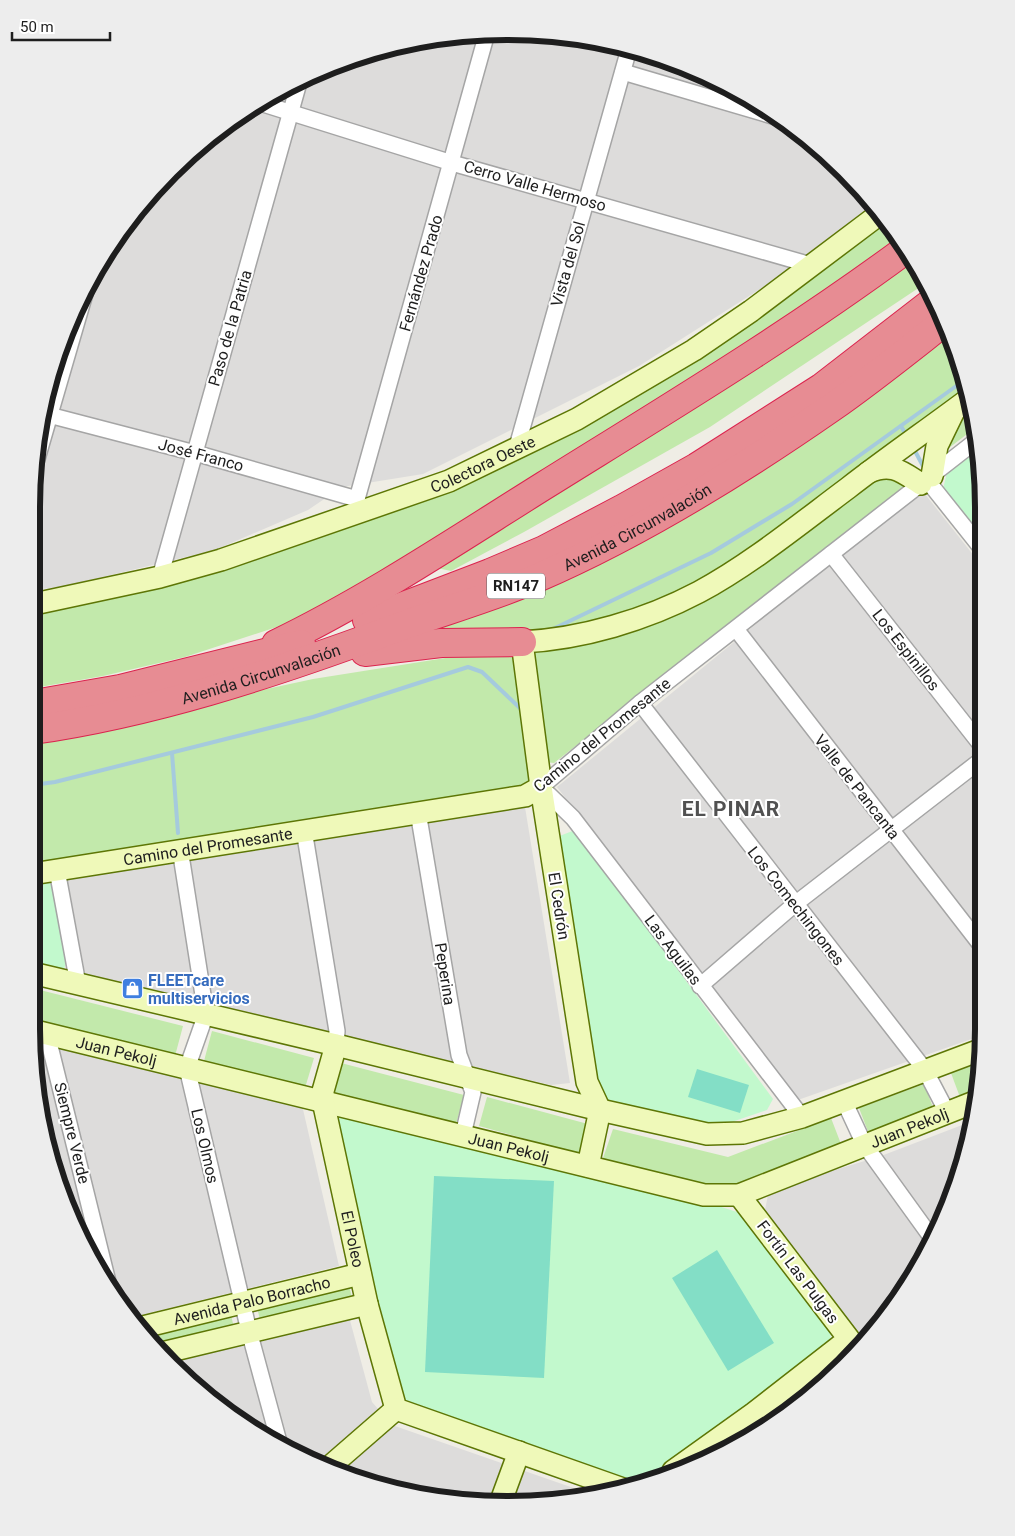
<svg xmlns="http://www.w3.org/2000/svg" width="1015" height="1536" font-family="Roboto,sans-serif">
<rect width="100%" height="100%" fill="#efede5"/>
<g fill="#dddcdb">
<path d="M477 32 570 35 661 57 746 95 822 150 874 205 779 277 639 366 423 474 342 487 308 510 215 550 65 586 34 590 35 445 80 297 150 193 218 129 297 80 385 47Z"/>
<path d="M921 489 982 566 980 1036 795 1101 557 787Z"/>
<path d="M524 801 570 1083 551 1085 86 978 67 877Z"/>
<path d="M33 1041 302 1105 339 1266 133 1317 112 1293 56 1181Z"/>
<path d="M970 1122 935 1239 864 1344 764 1215 769 1190 881 1156Z"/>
<path d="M348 1313 372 1402 392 1425 588 1493 477 1504 326 1469 217 1406 173 1359Z"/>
</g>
<g fill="#c2e9ab">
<path d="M886 219 900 241 823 297 465 524 301 619 185 657 103 676 34 688V610L200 575 321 537 442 492 554 439Z"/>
<path d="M911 259 926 283 710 427 524 532 451 571 437 568Z"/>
<path d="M948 333 968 389 773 535 700 584 597 623 511 633 358 646Z"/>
<path d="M971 406 975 428 945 451 954 419Z"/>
<path d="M880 473 905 481V487L554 763 545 762 531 663 534 653 544 648 608 639 659 622 713 596Z"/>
<path d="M502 649 513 652 530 781 525 786 32 867 33 739 313 679Z"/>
<path d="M32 988 183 1026 175 1056 31 1021Z"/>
<path d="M212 1031 314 1058 305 1088 204 1061Z"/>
<path d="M980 1062 979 1093 961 1100 951 1073Z"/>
<path d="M341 1063 464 1095 456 1124 333 1093Z"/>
<path d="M924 1084 934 1110 869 1134 859 1108Z"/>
<path d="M487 1097 588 1124 580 1154 479 1126Z"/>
<path d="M831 1118 841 1144 723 1189 602 1161 613 1129 728 1157Z"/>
<path d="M349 1285 352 1298 260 1320 257 1307Z"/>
<path d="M231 1315 234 1328 161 1346 151 1335Z"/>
</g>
<g fill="#c2f9cd">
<path d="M978 445 983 477 982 539 943 489 948 468Z"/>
<path d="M575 830 773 1099 767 1110 711 1129 612 1108 596 1094 557 837Z"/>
<path d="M41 880 49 882 54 888 66 963 64 969 59 973 32 966V882Z"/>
<path d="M334 1113 709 1203 740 1213 831 1332 830 1346 652 1479 639 1485 628 1484 409 1406 400 1396 332 1128Z"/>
</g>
<g fill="#83dec6">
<path d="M697 1069 749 1085 740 1113 688 1097Z"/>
<path d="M434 1176 554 1181 544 1378 425 1372Z"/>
<path d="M717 1250 774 1343 728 1371 672 1278Z"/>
</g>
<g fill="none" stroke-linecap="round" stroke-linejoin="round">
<g stroke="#a5cadd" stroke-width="4">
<path d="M901 426 906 435"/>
<path d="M914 449 925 470"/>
<path d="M553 629 711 553 792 504 966 379"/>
<path d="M172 753 178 833"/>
<path d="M33 785 55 782 313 717 468 667 482 672 523 711"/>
</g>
<defs>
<g id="street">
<path d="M623 72 776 117"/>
<path d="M260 103 452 163 811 265"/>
<path d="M45 414 195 453 357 499"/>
<path d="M516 450 629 49"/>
<path d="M35 466 87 287"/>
<path d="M927 480 982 549"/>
<path d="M359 513 357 499 487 33"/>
<path d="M831 554 981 745"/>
<path d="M160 577 300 79"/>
<path d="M736 629 980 944"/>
<path d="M640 703 925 1070 947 1112"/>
<path d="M418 812 459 1055 473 1092 463 1135"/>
<path d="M304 830 337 1031 336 1045"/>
<path d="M180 849 206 1014 187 1068 249 1331 279 1442"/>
<path d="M57 870 78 984"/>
<path d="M700 986 795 904 981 760"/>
<path d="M47 1034 110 1290"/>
<path d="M844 1101 864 1144 934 1241"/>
<path d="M802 1117 573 818 541 787 640 703 977 440"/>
</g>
<g id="secondary">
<path d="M869 472C892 462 902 472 921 484"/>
<path d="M932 476 937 446 954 411"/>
<path id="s1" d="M34 604 160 577 221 560 449 481 577 419 694 350 751 311 881 213"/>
<path id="s2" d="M32 874 525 796 541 787"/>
<path d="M32 973 336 1045 600 1110 707 1134 743 1133 802 1117 980 1050"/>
<path id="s3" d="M31 1030 704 1195H739L977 1101"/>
<path id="s4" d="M336 1045 323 1091V1101L367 1304 396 1409 623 1489"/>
<path d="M588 1166 600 1110 587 1082 541 787 522 642C582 639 646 620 699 592 751 564 801 523 848 488 888 457 930 428 970 398"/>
<path id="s5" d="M143 1327 360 1274"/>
<path d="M166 1352 367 1304"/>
<path d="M327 1469 396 1409"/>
<path d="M673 1471 754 1413 849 1339 739 1195"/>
<path d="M501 1501 519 1452"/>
</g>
<g id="highway">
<path d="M367 620 490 573 544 550 622 509 697 467 821 388 936 299"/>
<path d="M276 644C369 599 457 540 545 485 667 409 790 335 905 250"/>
<path d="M365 652 441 643 522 642"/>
<path d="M34 704 120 689 301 644"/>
<path id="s6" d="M33 730C152 713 268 675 380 634 432 614 486 600 537 578 641 533 739 472 831 408 870 381 907 351 944 322"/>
</g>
</defs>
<use href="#street" stroke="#a5a5a5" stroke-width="18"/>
<use href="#secondary" stroke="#5d7605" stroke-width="24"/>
<use href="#highway" stroke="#db244e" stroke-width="30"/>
<use href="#street" stroke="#fff" stroke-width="15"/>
<use href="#secondary" stroke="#eff9b9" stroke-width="21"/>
<use href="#highway" stroke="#e78c93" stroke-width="28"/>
</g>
<defs>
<symbol id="shop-square" viewBox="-11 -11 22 22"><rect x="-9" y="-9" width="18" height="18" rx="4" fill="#3f7fe0" stroke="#fff"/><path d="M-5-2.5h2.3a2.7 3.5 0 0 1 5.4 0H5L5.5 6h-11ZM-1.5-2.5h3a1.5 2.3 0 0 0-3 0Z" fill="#fff"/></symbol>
</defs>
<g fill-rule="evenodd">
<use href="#shop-square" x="120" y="976" width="25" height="25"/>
</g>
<g text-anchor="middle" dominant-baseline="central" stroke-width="4" stroke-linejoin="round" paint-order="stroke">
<rect fill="#fff" stroke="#626262" stroke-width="1" x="487" y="573.5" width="58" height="25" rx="4"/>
<g font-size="15" font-weight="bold" fill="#1e1e1e">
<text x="516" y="586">RN147</text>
</g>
<g font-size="16" fill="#1e1e1e" stroke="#fff">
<text transform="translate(535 186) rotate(16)">Cerro Valle Hermoso</text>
<text transform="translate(568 264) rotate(-74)">Vista del Sol</text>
<text transform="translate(421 273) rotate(-74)">Fernández Prado</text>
<text transform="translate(230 328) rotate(-74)">Paso de la Patria</text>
<text transform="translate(201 455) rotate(15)">José Franco</text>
<text stroke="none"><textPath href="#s1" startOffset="471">Colectora Oeste</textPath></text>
<text stroke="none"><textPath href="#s6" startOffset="640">Avenida Circunvalación</textPath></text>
<text transform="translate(906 650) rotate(52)">Los Espinillos</text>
<text stroke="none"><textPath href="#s6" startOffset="235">Avenida Circunvalación</textPath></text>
<text transform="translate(602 735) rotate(-39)">Camino del Promesante</text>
<text transform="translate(857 787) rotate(52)">Valle de Pancanta</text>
<text stroke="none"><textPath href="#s2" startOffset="178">Camino del Promesante</textPath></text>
<text transform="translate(559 906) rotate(81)">El Cedrón</text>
<text transform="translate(796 906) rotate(52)">Los Comechingones</text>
<text transform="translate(673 950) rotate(53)">Las Aguilas</text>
<text transform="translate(445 974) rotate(81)">Peperina</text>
<text stroke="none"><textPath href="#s3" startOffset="88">Juan Pekolj</textPath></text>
<text stroke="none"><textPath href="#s3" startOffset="911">Juan Pekolj</textPath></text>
<text transform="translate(72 1133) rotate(76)">Siempre Verde</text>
<text transform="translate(205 1146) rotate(77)">Los Olmos</text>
<text stroke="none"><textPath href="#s3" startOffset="492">Juan Pekolj</textPath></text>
<text stroke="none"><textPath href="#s4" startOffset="199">El Poleo</textPath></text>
<text transform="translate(798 1272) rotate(53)">Fortín Las Pulgas</text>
<text stroke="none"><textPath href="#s5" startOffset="112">Avenida Palo Borracho</textPath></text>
</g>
<g font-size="16" font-weight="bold" fill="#366cbe" stroke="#fff" text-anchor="start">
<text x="148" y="980">FLEETcare<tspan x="148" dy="18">multiservicios</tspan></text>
</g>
<g font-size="21" font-weight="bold" letter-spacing="1" fill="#515151" stroke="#fff">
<text x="731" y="809">EL PINAR</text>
</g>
</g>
<path d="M0 0H1015V1536H0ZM507 40H508A467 467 0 0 1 975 507V1029A467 467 0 0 1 508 1496H507A467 467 0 0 1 40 1029V507A467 467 0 0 1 507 40Z" fill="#ededed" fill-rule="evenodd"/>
<path fill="none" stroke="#1e1e1e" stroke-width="6" d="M507 40H508A467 467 0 0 1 975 507V1029A467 467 0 0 1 508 1496H507A467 467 0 0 1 40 1029V507A467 467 0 0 1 507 40Z"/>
<path d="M12 32v8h98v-8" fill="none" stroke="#1e1e1e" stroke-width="2.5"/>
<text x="20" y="32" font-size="15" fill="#1e1e1e" stroke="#ffffff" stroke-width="4" paint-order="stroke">50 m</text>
</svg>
